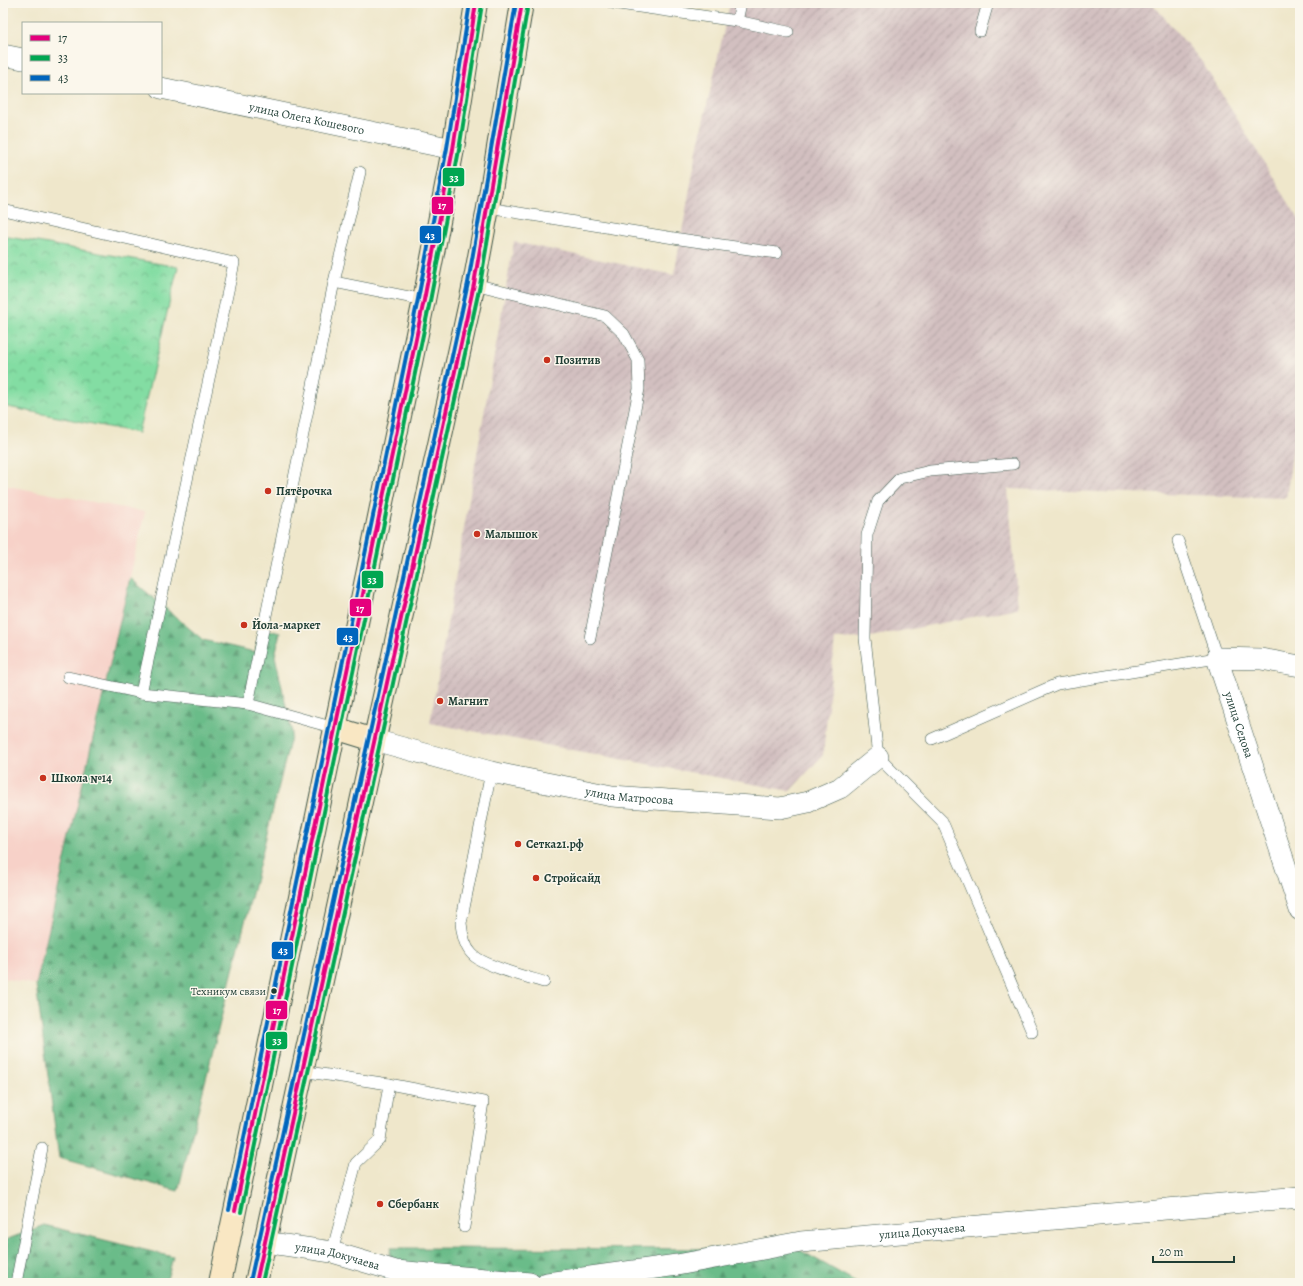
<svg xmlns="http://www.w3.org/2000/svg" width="1303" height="1286" font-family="Alegreya,serif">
<defs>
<pattern id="industrial-furrows" width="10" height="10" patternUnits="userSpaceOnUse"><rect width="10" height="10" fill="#d2bfc0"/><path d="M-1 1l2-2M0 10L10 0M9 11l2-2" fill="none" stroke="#aa9c9d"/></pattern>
<pattern id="forest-firs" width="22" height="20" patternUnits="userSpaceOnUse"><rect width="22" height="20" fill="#6abc89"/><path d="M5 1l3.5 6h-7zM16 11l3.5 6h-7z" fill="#579a71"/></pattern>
<pattern id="park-crowns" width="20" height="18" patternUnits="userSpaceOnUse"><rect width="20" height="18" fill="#83dda3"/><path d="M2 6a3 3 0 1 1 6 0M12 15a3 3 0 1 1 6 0" fill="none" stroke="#6bb486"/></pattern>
</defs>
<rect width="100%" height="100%" fill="#fbf7ec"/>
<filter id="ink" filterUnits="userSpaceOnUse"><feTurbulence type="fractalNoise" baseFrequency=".025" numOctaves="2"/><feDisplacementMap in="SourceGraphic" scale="8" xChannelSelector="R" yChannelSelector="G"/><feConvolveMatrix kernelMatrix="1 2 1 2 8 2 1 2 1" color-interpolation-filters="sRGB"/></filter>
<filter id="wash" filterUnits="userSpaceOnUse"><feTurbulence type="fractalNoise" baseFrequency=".012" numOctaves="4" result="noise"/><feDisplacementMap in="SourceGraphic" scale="16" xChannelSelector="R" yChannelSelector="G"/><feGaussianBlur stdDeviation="0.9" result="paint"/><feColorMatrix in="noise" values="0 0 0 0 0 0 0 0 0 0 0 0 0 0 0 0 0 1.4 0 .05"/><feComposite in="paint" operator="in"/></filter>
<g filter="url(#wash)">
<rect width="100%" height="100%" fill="#efe7cb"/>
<path fill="#f7d1c8" d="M3 485 145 512 36 985 3 978Z"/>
<path fill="url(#industrial-furrows)" d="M730 3H1152L1202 62 1300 221V400L1286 498 1008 489 1018 608 865 638 835 639 823 755 790 791 430 723 514 242 674 275 698 145Z"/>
<g fill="url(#forest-firs)" stroke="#447c5e">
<path d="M130 578 203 640 255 652 261 628 280 633 275 656 292 733 178 1191 59 1158 36 985Z"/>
<path d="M44 1225 173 1257 166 1283H3V1241Z"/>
<path d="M391 1248 798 1249 858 1283H383Z"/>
</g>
<path fill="url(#park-crowns)" stroke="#518d6c" d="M3 236 178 267 138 433 3 406Z"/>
</g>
<g filter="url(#ink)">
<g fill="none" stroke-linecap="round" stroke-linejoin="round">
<defs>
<g id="service">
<path d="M612 3 737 21 788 32"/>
<path d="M737 21 741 3"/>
<path d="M980 31 988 3"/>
<path d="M488 208 680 239 777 253"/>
<path d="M3 210 234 263 141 693"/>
<path d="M334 282 424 300"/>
<path d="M474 284 605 316 624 334 638 360 639 389 590 638"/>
<path d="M1013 464 930 471 900 478 878 501 867 535 865 638 878 757 942 821 1032 1032"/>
<path d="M68 677 141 693 248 704 335 728"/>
<path d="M248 704 334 282 360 172"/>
<path d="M932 739 1057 684 1217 658 1178 541"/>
<path d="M491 772 461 923C462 933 464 946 472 954 483 966 527 977 544 982"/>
<path d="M301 1071 389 1084 483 1102 464 1227"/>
<path d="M332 1252 356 1163 380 1140 389 1084"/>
<path d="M16 1283 42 1148"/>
</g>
<g id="minor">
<path d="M3 55 23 59"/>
<path id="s1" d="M161 88 453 149"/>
<path id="s2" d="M1300 666 1261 659 1217 658 1300 910"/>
<path id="s3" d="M374 740 491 772 612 796 780 808 808 802 840 788 878 757"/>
<path id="s4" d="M264 1242 332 1252 396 1271 530 1283"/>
<path id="s5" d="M547 1283 677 1265 801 1242 1300 1197"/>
</g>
<g id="secondary">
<path d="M335 728 374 740"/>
<path d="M220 1283 424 300 453 149 476 3"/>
<path d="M256 1283 474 284 488 208 522 3"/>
</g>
</defs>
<use href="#service" stroke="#3e564b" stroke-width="12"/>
<use href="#minor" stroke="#3e564b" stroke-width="22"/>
<use href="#secondary" stroke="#3e564b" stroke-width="24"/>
<use href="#service" stroke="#fff" stroke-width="11"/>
<use href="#minor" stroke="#fff" stroke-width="21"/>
<use href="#secondary" stroke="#f9e7c3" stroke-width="22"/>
<defs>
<g id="bus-1">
<path d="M235 1211 424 300 453 149 476 3"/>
<path d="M256 1283 474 284 522 3"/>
</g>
<g id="bus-2">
<path d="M241 1212 430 301 459 150 482 4"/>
<path d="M262 1283 480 285 528 4"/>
</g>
<g id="bus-3">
<path d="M229 1210 418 299 447 148 470 3"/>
<path d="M250 1282 468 283 516 3"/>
</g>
</defs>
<use href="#bus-1" stroke="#fbf7ec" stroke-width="7"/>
<use href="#bus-2" stroke="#fbf7ec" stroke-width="7"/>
<use href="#bus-3" stroke="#fbf7ec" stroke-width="7"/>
<use href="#bus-1" stroke="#e5007d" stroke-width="4"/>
<use href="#bus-2" stroke="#00a651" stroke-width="4"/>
<use href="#bus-3" stroke="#0065bd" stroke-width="4"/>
</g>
</g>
<g fill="#c8321e" stroke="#fbf7ec" stroke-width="1.5">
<circle cx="547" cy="360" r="4"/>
<circle cx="268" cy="491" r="4"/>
<circle cx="477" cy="534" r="4"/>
<circle cx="244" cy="625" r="4"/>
<circle cx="440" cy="701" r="4"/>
<circle cx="43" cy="778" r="4"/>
<circle cx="518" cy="844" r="4"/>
<circle cx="536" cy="878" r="4"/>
<circle cx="380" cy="1204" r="4"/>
</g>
<circle fill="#1f3d34" stroke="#fbf7ec" stroke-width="1.5" cx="274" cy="991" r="3.5"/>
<g text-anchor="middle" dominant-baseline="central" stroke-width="3" stroke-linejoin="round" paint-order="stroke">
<g font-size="11" fill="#1f3d34" stroke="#fbf7ec" text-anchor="end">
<text x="266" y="991">Техникум связи</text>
</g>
<g font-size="12" fill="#1f3d34" stroke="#fbf7ec">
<text stroke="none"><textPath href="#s1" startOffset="149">улица Олега Кошевого</textPath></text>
<text stroke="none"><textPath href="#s2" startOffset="154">улица Седова</textPath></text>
<text stroke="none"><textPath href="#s3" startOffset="262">улица Матросова</textPath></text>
<text stroke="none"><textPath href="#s5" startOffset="379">улица Докучаева</textPath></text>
<text stroke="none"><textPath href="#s4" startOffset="75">улица Докучаева</textPath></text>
</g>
<g font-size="12" font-weight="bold" fill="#1f3d34" stroke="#fbf7ec" text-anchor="start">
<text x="555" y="360">Позитив</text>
<text x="276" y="491">Пятёрочка</text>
<text x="485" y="534">Малышок</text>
<text x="252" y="625">Йола-маркет</text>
<text x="448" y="701">Магнит</text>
<text x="51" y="778">Школа №14</text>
<text x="526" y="844">Сетка21.рф</text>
<text x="544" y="878">Стройсайд</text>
<text x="388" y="1204">Сбербанк</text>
</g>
</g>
<g stroke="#fbf7ec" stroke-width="1.5">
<rect x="442" y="167" width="23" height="20" rx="4" fill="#00a651"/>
<rect x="431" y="196" width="23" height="19" rx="4" fill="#e5007d"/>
<rect x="419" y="225" width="23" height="19" rx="4" fill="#0065bd"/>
<rect x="361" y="570" width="23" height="19" rx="4" fill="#00a651"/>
<rect x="349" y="598" width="23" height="19" rx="4" fill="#e5007d"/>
<rect x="336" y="627" width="23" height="19" rx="4" fill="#0065bd"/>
<rect x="271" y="941" width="23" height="19" rx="4" fill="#0065bd"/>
<rect x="265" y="1000" width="23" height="20" rx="4" fill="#e5007d"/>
<rect x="265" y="1031" width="23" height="19" rx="4" fill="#00a651"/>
</g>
<g font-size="11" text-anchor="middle" font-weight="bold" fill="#fff">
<text x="454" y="181">33</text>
<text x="442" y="209">17</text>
<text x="430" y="239">43</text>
<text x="372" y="583">33</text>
<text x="360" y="612">17</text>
<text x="348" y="641">43</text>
<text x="283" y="954">43</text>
<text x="277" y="1014">17</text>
<text x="277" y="1044">33</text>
</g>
<rect width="1303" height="1286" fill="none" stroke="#fbf7ec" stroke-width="16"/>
<rect x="22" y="22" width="140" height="72" fill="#fbf7ec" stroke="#a3ada2"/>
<rect x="30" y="35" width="20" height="6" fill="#e5007d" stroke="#a3ada2"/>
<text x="58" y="42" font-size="12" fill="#1f3d34">17</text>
<rect x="30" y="55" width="20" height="6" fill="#00a651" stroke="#a3ada2"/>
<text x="58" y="62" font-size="12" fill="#1f3d34">33</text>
<rect x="30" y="75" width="20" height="6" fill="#0065bd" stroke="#a3ada2"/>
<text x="58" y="82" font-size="12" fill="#1f3d34">43</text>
<path d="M1153 1256v6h81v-6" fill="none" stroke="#1f3d34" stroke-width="2"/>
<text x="1159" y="1256" font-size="12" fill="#1f3d34" stroke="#fbf7ec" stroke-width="3" paint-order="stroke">20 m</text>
</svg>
